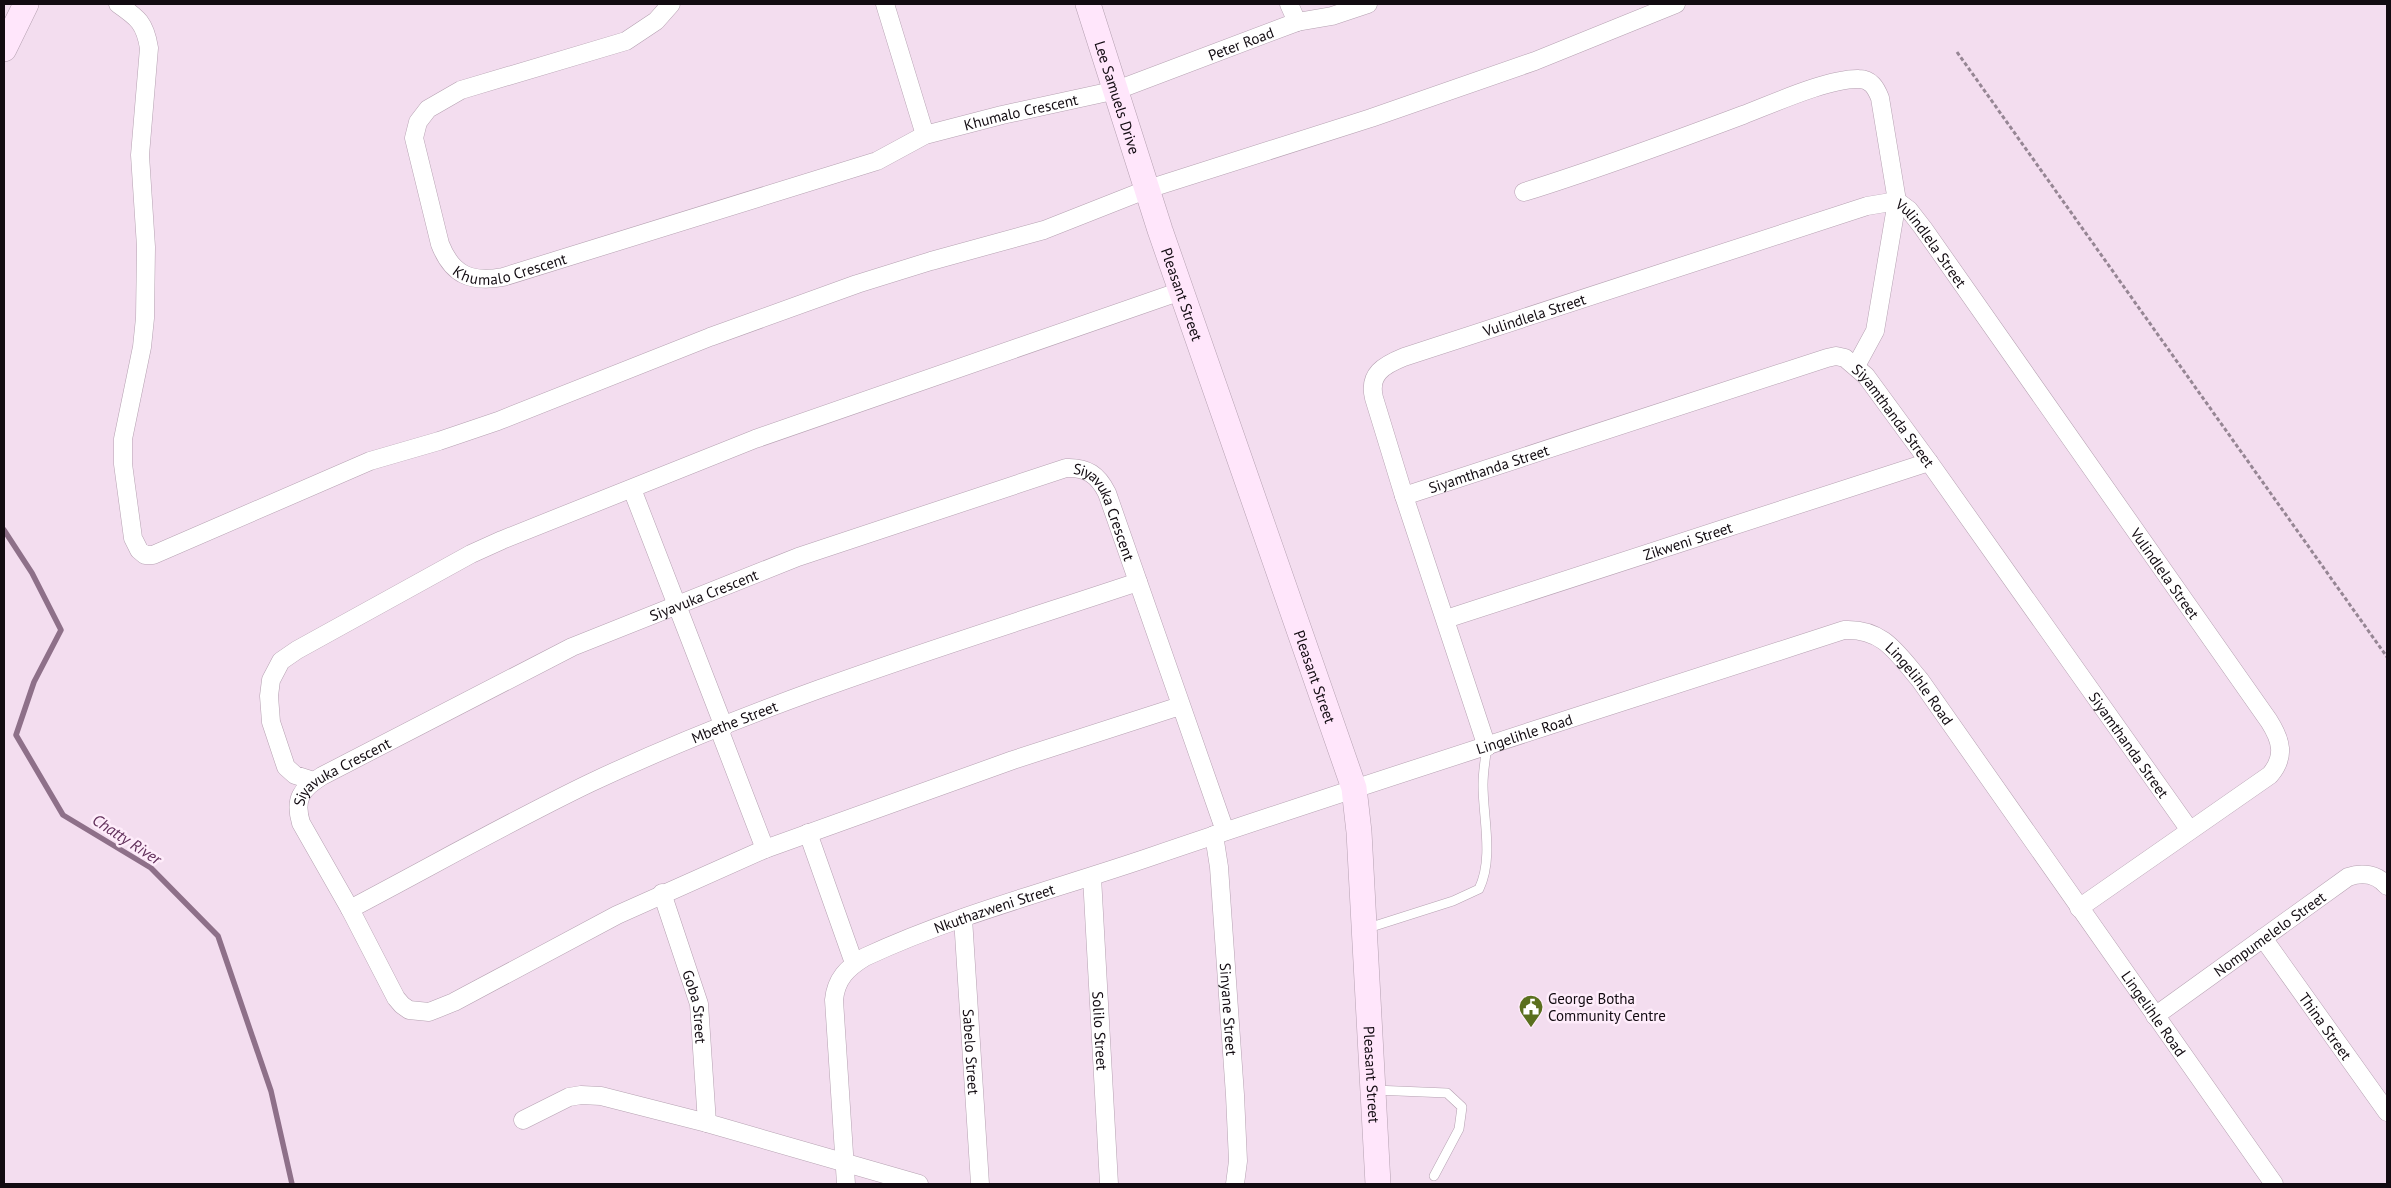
<svg xmlns="http://www.w3.org/2000/svg" width="2391" height="1188" font-family="'PT Sans',sans-serif">
<rect width="100%" height="100%" fill="#f3ddef"/>
<g fill="none" stroke-linecap="round" stroke-linejoin="round">
<path stroke="#8e7089" stroke-width="5.5" d="M4 530 32 573 61 630 34 682 16 735 63 815 151 868 218 936 271 1091 292 1184"/>
<defs>
<g id="lane">
<path d="M1365 929 1453 901 1479 889C1494 858 1483 818 1483 785 1483 772 1485 760 1487 747"/>
<path d="M1374 1090 1447 1093 1462 1107 1459 1129 1434 1176"/>
</g>
<g id="street">
<path d="M118 4C138 18 145 23 149 48L140 155 146 247 145 318 142 347 123 439V464L133 538 139 550 145 555H153L370 461 439 441 498 421 710 337 857 284 931 261 1044 230 1148 189 1371 118 1535 61 1676 4"/>
<path id="s1" d="M671 4 656 21 626 41 461 90 428 109 418 122 414 138 440 244C452 275 471 283 503 277L877 161 925 135 1002 115 1117 90 1297 22 1332 16 1368 4"/>
<path d="M885 4 925 135"/>
<path d="M1289 4 1297 22"/>
<path d="M1524 192C1598 169 1671 142 1743 115 1772 104 1829 78 1859 79 1871 79 1876 88 1880 98L1897 201 1875 331 1856 366"/>
<path d="M632 489 724 727"/>
<path id="s2" d="M1404 496 1827 358 1836 356 1845 358 1866 376 1929 462 2189 829"/>
<path id="s3" d="M1446 619 1929 462"/>
<path id="s4" d="M1180 706 1013 760 765 849 617 915 454 1002 429 1012 409 1010 402 1005 396 998 350 909 301 823C294 799 301 789 322 776L572 647 798 557 1066 468C1087 467 1098 475 1107 493L1225 831"/>
<path d="M719 729 765 849"/>
<path id="s5" d="M1487 747 1404 496 1374 398C1368 374 1384 365 1404 357L1867 206 1897 201 1909 210 1923 228 2269 721C2281 740 2286 756 2270 775L2079 908"/>
<path d="M314 781 295 775 286 767 271 722 269 696 271 680 281 661 297 650 471 554 502 540 755 439 1181 291"/>
<path d="M808 833 854 963"/>
<path id="s6" d="M1214 835 1219 867 1235 1095 1238 1161 1235 1184"/>
<path id="s7" d="M1092 877 1109 1184"/>
<path id="s8" d="M662 893 699 1004 707 1123"/>
<path id="s9" d="M350 909C430 867 509 822 590 783 766 700 954 643 1138 582"/>
<path id="s10" d="M963 918 980 1184"/>
<path id="s11" d="M2263 938 2387 1112"/>
<path id="s12" d="M2155 1016 2348 877C2362 872 2377 874 2387 886"/>
<path d="M523 1120 569 1097 581 1095 601 1096 707 1123 919 1184"/>
<path id="s13" d="M846 1184 834 1000C836 979 847 968 865 957 957 914 1057 889 1153 856 1382 778 1614 705 1844 630 1883 628 1897 653 1920 680L2274 1184"/>
</g>
<g id="secondary">
<path id="s14" d="M1088 4 1160 230 1354 788 1359 832 1378 1184"/>
<path d="M4 49 26 4"/>
</g>
</defs>
<use href="#lane" stroke="#b5a1b1" stroke-width="10"/>
<use href="#street" stroke="#b5a1b1" stroke-width="19"/>
<use href="#secondary" stroke="#b5a1b1" stroke-width="26"/>
<path stroke="#968694" stroke-width="3" stroke-dasharray="4 2.5" stroke-linecap="butt" d="M1957 52 2387 657"/>
<use href="#lane" stroke="#fff" stroke-width="9"/>
<use href="#street" stroke="#fff" stroke-width="18"/>
<use href="#secondary" stroke="#ffe6fb" stroke-width="25"/>
</g>
<defs>
<symbol id="civic-pin" viewBox="-11 -11 22 30"><path d="M0 17L-7.5 6A9.5 9.5 0 1 1 7.5 6Z" fill="#5a6f1e" stroke="#feecfa"/><path d="M-.6-6.5H3V-4.5H.6V-3L4-1V1h2V6H-6V1h2V-1L-.6-3ZM-1.2 2.5V6h2.4V2.5Z" fill="#fff"/></symbol>
</defs>
<g fill-rule="evenodd">
<use href="#civic-pin" x="1517" y="993" width="28" height="38"/>
</g>
<g text-anchor="middle" dominant-baseline="central" stroke-width="5" stroke-linejoin="round" paint-order="stroke">
<g font-size="15" fill="#120b11" stroke="#feecfa">
<text stroke="none"><textPath href="#s1" startOffset="1266">Peter Road</textPath></text>
<text stroke="none"><textPath href="#s14" startOffset="98">Lee Samuels Drive</textPath></text>
<text stroke="none"><textPath href="#s1" startOffset="1035">Khumalo Crescent</textPath></text>
<text stroke="none"><textPath href="#s5" startOffset="996">Vulindlela Street</textPath></text>
<text stroke="none"><textPath href="#s1" startOffset="498">Khumalo Crescent</textPath></text>
<text stroke="none"><textPath href="#s14" startOffset="305">Pleasant Street</textPath></text>
<text stroke="none"><textPath href="#s5" startOffset="561">Vulindlela Street</textPath></text>
<text stroke="none"><textPath href="#s2" startOffset="539">Siyamthanda Street</textPath></text>
<text stroke="none"><textPath href="#s2" startOffset="89">Siyamthanda Street</textPath></text>
<text stroke="none"><textPath href="#s4" startOffset="1979">Siyavuka Crescent</textPath></text>
<text stroke="none"><textPath href="#s3" startOffset="254">Zikweni Street</textPath></text>
<text stroke="none"><textPath href="#s5" startOffset="1401">Vulindlela Street</textPath></text>
<text stroke="none"><textPath href="#s4" startOffset="1530">Siyavuka Crescent</textPath></text>
<text stroke="none"><textPath href="#s14" startOffset="710">Pleasant Street</textPath></text>
<text stroke="none"><textPath href="#s13" startOffset="1370">Lingelihle Road</textPath></text>
<text stroke="none"><textPath href="#s9" startOffset="428">Mbethe Street</textPath></text>
<text stroke="none"><textPath href="#s13" startOffset="936">Lingelihle Road</textPath></text>
<text stroke="none"><textPath href="#s2" startOffset="944">Siyamthanda Street</textPath></text>
<text stroke="none"><textPath href="#s4" startOffset="1125">Siyavuka Crescent</textPath></text>
<text stroke="none"><textPath href="#s13" startOffset="378">Nkuthazweni Street</textPath></text>
<text stroke="none"><textPath href="#s12" startOffset="141">Nompumelelo Street</textPath></text>
<text stroke="none"><textPath href="#s8" startOffset="119">Goba Street</textPath></text>
<text stroke="none"><textPath href="#s6" startOffset="175">Sinyane Street</textPath></text>
<text stroke="none"><textPath href="#s13" startOffset="1775">Lingelihle Road</textPath></text>
<text stroke="none"><textPath href="#s11" startOffset="108">Thina Street</textPath></text>
<text stroke="none"><textPath href="#s7" startOffset="154">Solilo Street</textPath></text>
<text stroke="none"><textPath href="#s10" startOffset="134">Sabelo Street</textPath></text>
<text stroke="none"><textPath href="#s14" startOffset="1115">Pleasant Street</textPath></text>
</g>
<g font-size="15" fill="#120b11" stroke="#feecfa" text-anchor="start">
<text x="1548" y="998">George Botha<tspan x="1548" dy="17">Community Centre</tspan></text>
</g>
<g font-size="16" font-style="italic" fill="#62305b" stroke="#feecfa">
<text transform="translate(127 839) rotate(33)">Chatty River</text>
</g>
</g>
<rect width="2391" height="1188" fill="none" stroke="#120b11" stroke-width="10"/>
</svg>
